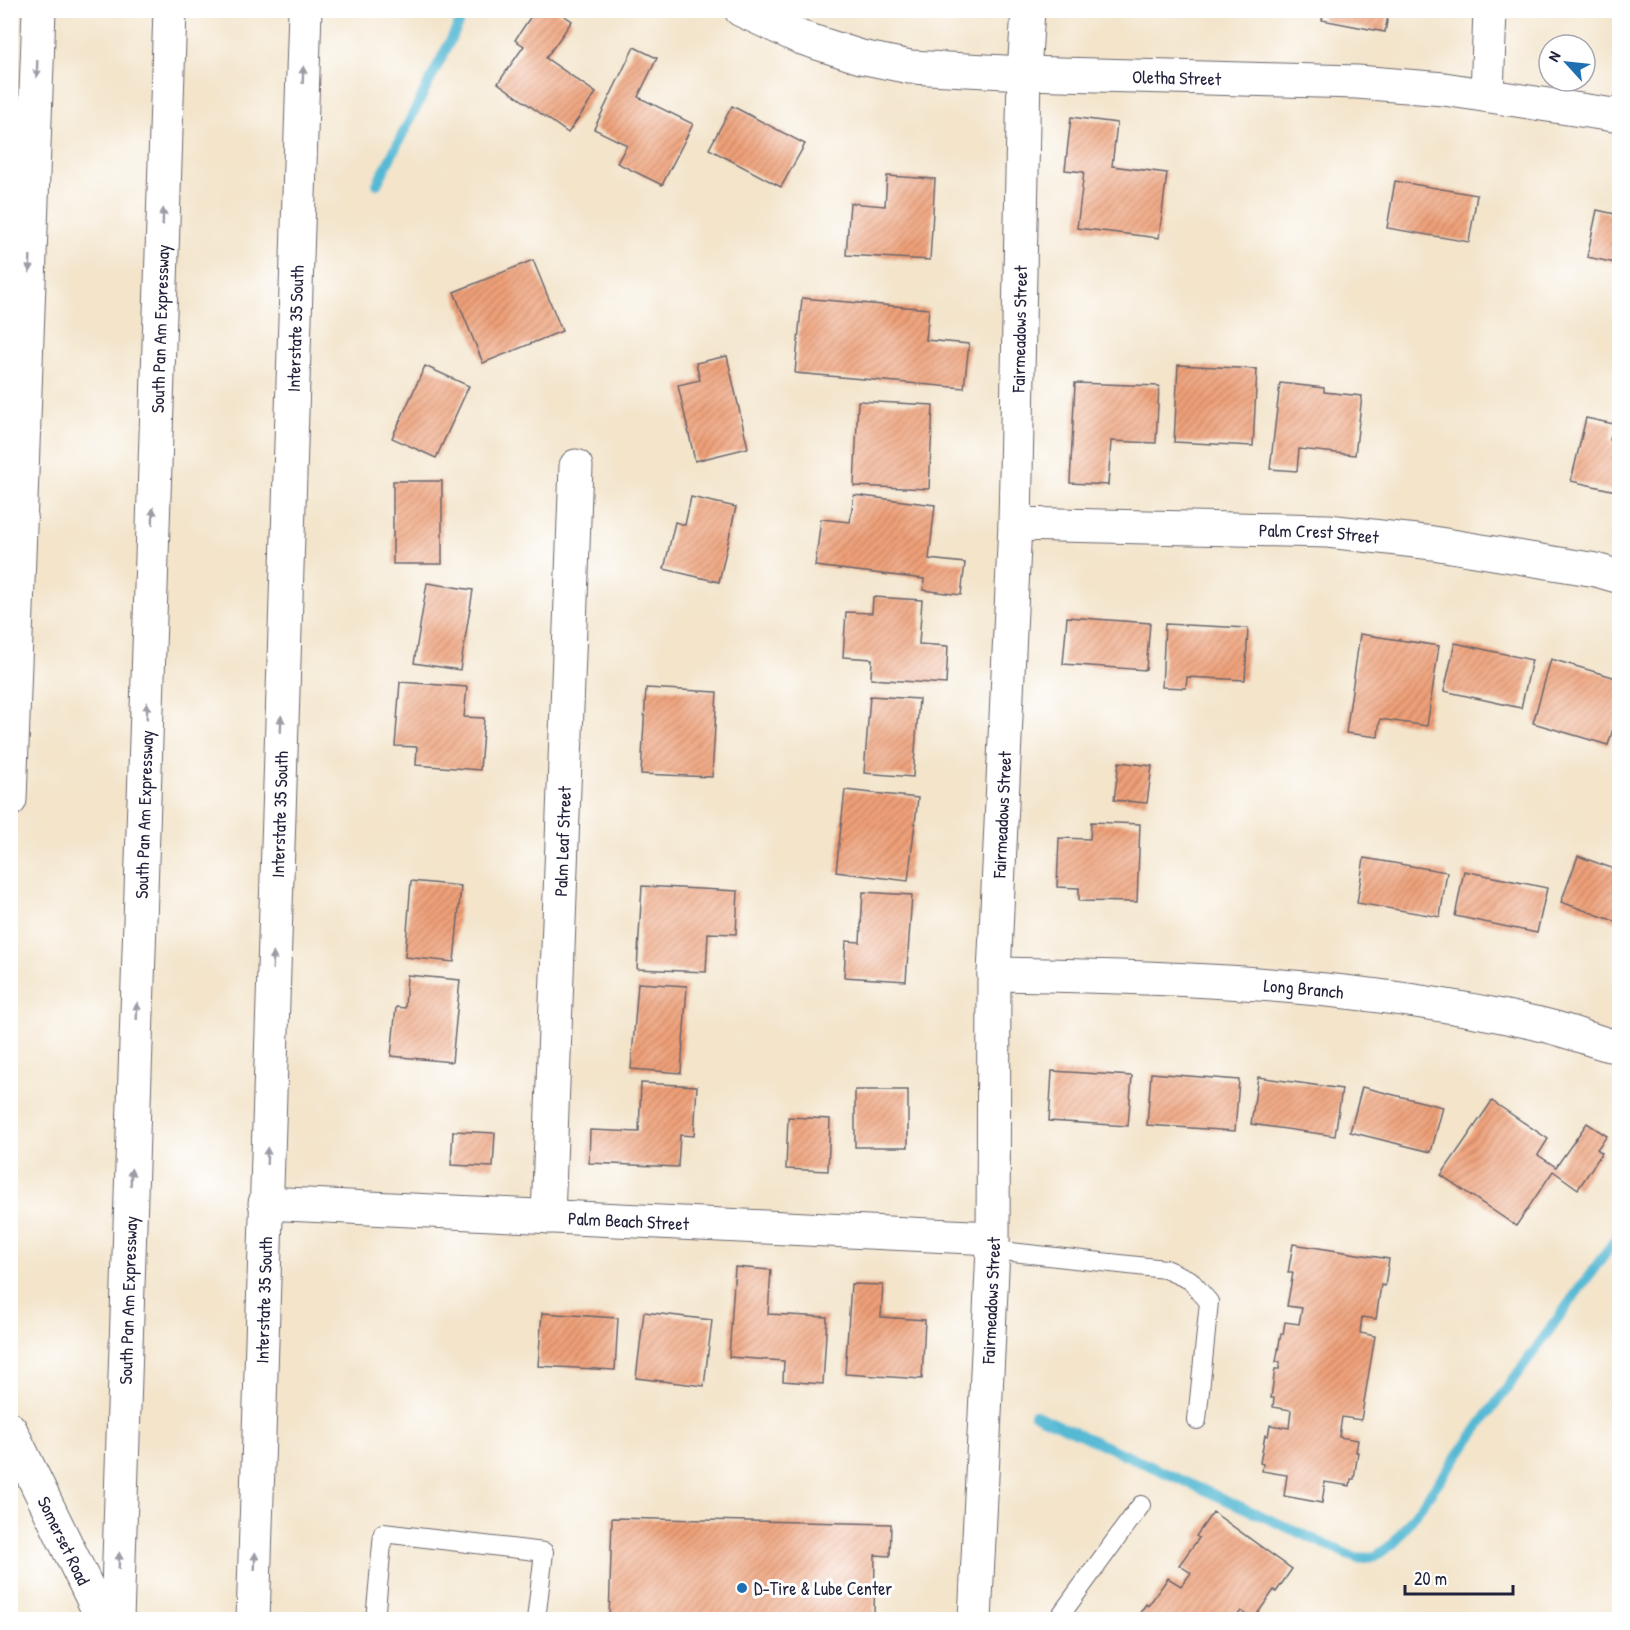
<svg xmlns="http://www.w3.org/2000/svg" width="1630" height="1630" font-family="'Patrick Hand',sans-serif">
<defs>
<pattern id="building-hatch" width="6" height="6" patternUnits="userSpaceOnUse" patternTransform="scale(1.5)"><rect width="6" height="6" fill="#efa078"/><path d="M-1 1l2-2M0 6l6-6M5 7l2-2" fill="none" stroke="#c18264"/></pattern>
</defs>
<rect width="100%" height="100%" fill="#fff"/>
<filter id="ink" filterUnits="userSpaceOnUse"><feTurbulence type="fractalNoise" baseFrequency=".0167" numOctaves="2"/><feDisplacementMap in="SourceGraphic" scale="12" xChannelSelector="R" yChannelSelector="G"/><feConvolveMatrix kernelMatrix="1 2 1 2 8 2 1 2 1" color-interpolation-filters="sRGB"/></filter>
<filter id="wash" filterUnits="userSpaceOnUse"><feTurbulence type="fractalNoise" baseFrequency=".008" numOctaves="4" result="noise"/><feDisplacementMap in="SourceGraphic" scale="24" xChannelSelector="R" yChannelSelector="G"/><feGaussianBlur stdDeviation="1.35" result="paint"/><feColorMatrix in="noise" values="0 0 0 0 0 0 0 0 0 0 0 0 0 0 0 0 0 1.4 0 .05"/><feComposite in="paint" operator="in"/></filter>
<g filter="url(#wash)">
<rect width="100%" height="100%" fill="#f3e4ca"/>
<g fill="none" stroke-linecap="round" stroke-linejoin="round">
<g stroke="#56b9d4" stroke-width="10">
<path d="M377 184 466 10"/>
<path d="M1034 1414 1358 1559 1376 1556 1394 1543 1620 1233"/>
</g>
</g>
<g id="blocks">
<g fill="url(#building-hatch)">
<path d="M535 10H556L572 21 546 58 596 93 568 133 498 83 524 46 515 40Z"/>
<path d="M1324 10H1389L1385 32 1322 20Z"/>
<path d="M634 47 657 58 638 97 693 124 662 185 617 163 627 145 594 129Z"/>
<path d="M732 106 805 144 781 187 709 149Z"/>
<path d="M1071 117 1117 123 1112 166 1167 173 1159 238 1077 228 1084 172 1065 170Z"/>
<path d="M887 176 935 179 930 260 846 255 850 203 885 206Z"/>
<path d="M1395 181 1477 195 1469 242 1387 228Z"/>
<path d="M1597 210 1620 215V264L1587 257Z"/>
<path d="M533 260 562 331 483 363 454 292Z"/>
<path d="M802 298 929 309 926 340 969 344 964 388 795 373Z"/>
<path d="M727 356 748 448 695 461 678 385 700 380 696 363Z"/>
<path d="M1178 365 1257 369 1253 446 1174 442Z"/>
<path d="M425 366 469 386 436 458 392 438Z"/>
<path d="M1075 383 1159 386 1156 443 1111 441 1108 485 1070 483Z"/>
<path d="M1280 383 1324 388V392L1362 396 1355 455 1299 449 1297 471 1270 469Z"/>
<path d="M858 401 933 405 929 489 854 486Z"/>
<path d="M1586 418 1614 424 1610 440 1620 443V492L1571 481Z"/>
<rect x="393" y="481" width="49" height="83"/>
<path d="M854 495 935 505 929 559 965 563 961 595 923 590 924 579 815 566 821 519 850 522Z"/>
<path d="M691 497 736 507 719 582 664 569 675 522 685 525Z"/>
<path d="M427 583 473 590 460 670 414 663Z"/>
<path d="M873 597 922 600 919 644 948 646 946 684 871 679 872 659 843 657 846 612 872 613Z"/>
<path d="M1067 617 1150 623 1146 670 1063 664Z"/>
<path d="M1165 624 1248 628 1245 680 1187 677 1186 688 1162 687Z"/>
<path d="M1360 634 1439 646 1427 726 1380 719 1378 737 1346 733Z"/>
<path d="M1455 643 1532 660 1521 708 1444 691Z"/>
<path d="M1551 659 1620 679V707L1608 745 1533 723Z"/>
<path d="M400 682 467 687 464 717 484 718 480 770 416 765 417 747 395 746Z"/>
<path d="M646 688 717 692 712 777 641 774Z"/>
<path d="M870 696 919 699 913 777 864 773Z"/>
<path d="M1119 762 1152 766 1147 803 1114 800Z"/>
<path d="M845 790 918 798 908 881 836 872Z"/>
<path d="M1091 822 1140 824 1137 902 1079 901V888L1057 887 1059 838 1090 839Z"/>
<path d="M1578 856 1620 871V923L1561 902Z"/>
<path d="M1364 858 1447 872 1440 917 1357 903Z"/>
<path d="M1464 871 1547 888 1537 933 1455 916Z"/>
<path d="M411 881 461 886 454 962 405 957Z"/>
<path d="M642 886 738 891 736 934 708 933 706 972 637 969Z"/>
<path d="M863 892 912 895 906 981 844 977 846 941 860 942Z"/>
<path d="M407 975 460 980 452 1062 391 1056 396 1007 405 1008Z"/>
<path d="M638 983 687 986 681 1073 631 1069Z"/>
<path d="M1052 1071 1132 1076 1128 1126 1049 1121Z"/>
<path d="M1151 1073 1239 1080 1235 1131 1147 1125Z"/>
<path d="M1258 1077 1342 1089 1335 1136 1251 1124Z"/>
<path d="M641 1083 697 1086 694 1136 680 1135 678 1167 589 1163 590 1130 639 1132Z"/>
<path d="M1362 1087 1443 1107 1431 1152 1350 1132Z"/>
<rect x="855" y="1090" width="53" height="57"/>
<path d="M1492 1101 1548 1139 1538 1155 1556 1167 1587 1123 1607 1136 1597 1149 1602 1153 1578 1189 1553 1171 1516 1226 1441 1175Z"/>
<path d="M788 1117 830 1119 828 1171 786 1169Z"/>
<path d="M453 1131 495 1133 493 1167 451 1165Z"/>
<path d="M1293 1244 1389 1259 1385 1286 1381 1285 1376 1319 1362 1317 1360 1333 1375 1336 1361 1420 1342 1417 1339 1437 1358 1440 1356 1452H1358L1354 1479H1351L1350 1486 1325 1482 1322 1503 1284 1496 1287 1475 1262 1471 1263 1464 1260 1463 1265 1435 1268 1436 1270 1425 1289 1428 1291 1410 1273 1407 1274 1398H1271L1275 1369H1279L1280 1362H1276L1281 1333 1283 1334 1285 1322 1299 1324 1302 1308 1287 1306 1293 1273H1288Z"/>
<path d="M735 1267 771 1270 768 1314 827 1317 823 1384 783 1381 784 1361 729 1357Z"/>
<path d="M851 1284 883 1285 881 1317 925 1320 922 1379 845 1374Z"/>
<path d="M644 1312 712 1320 704 1386 636 1378Z"/>
<path d="M542 1313 618 1318 615 1370 538 1366Z"/>
<path d="M1213 1512 1292 1569 1276 1592 1274 1590 1253 1620 1241 1611 1234 1620H1135L1146 1604 1148 1606 1168 1578 1181 1586 1191 1573 1179 1565 1199 1538 1196 1536Z"/>
<path d="M612 1518 891 1524 890 1556 875 1555 874 1620H609Z"/>
</g>
</g>
</g>
<g filter="url(#ink)">
<use href="#blocks" fill-opacity="0" stroke="#6b666d" stroke-width="1.5"/>
<g fill="none" stroke-linecap="round" stroke-linejoin="round">
<defs>
<g id="lane">
<path d="M993 1250 1165 1269 1190 1280 1209 1302 1197 1420"/>
<path d="M375 1620 383 1533 544 1552 536 1620"/>
<path d="M1057 1620 1141 1505"/>
</g>
<g id="street">
<path id="s1" d="M741 10 799 37 861 57 910 67 1024 73 1357 82 1444 89 1620 116"/>
<path d="M1487 95 1490 10"/>
<path id="s2" d="M1015 524 1328 531 1433 543 1596 570 1620 577"/>
<path id="s3" d="M994 974C1176 977 1357 983 1535 1023 1560 1028 1585 1038 1609 1045"/>
<path id="s4" d="M265 1203 992 1238"/>
<path id="s5" d="M548 1217 576 466"/>
<path id="s6" d="M975 1620 993 1250 994 974 1015 524 1024 73 1028 10"/>
</g>
<g id="secondary">
<path id="s7" d="M10 1429 103 1620"/>
<path id="s8" d="M253 1620 305 10"/>
</g>
<g id="highway">
<path d="M10 800 39 10"/>
<path id="s9" d="M117 1620 170 10"/>
</g>
</defs>
<use href="#lane" stroke="#6b666d" stroke-width="20"/>
<use href="#street" stroke="#6b666d" stroke-width="35"/>
<use href="#secondary" stroke="#6b666d" stroke-width="35"/>
<use href="#highway" stroke="#6b666d" stroke-width="35"/>
<use href="#lane" stroke="#fff" stroke-width="18"/>
<use href="#street" stroke="#fff" stroke-width="33"/>
<use href="#secondary" stroke="#fff" stroke-width="33"/>
<use href="#highway" stroke="#fff" stroke-width="33"/>
</g>
<defs><path id="oneway-solid" d="M-6-.8H1V-3.2L6.5 0L1 3.2V.8H-6Z" transform="scale(1.5)"/></defs>
<g fill="#9c9ca7">
<use href="#oneway-solid" transform="translate(37 69) rotate(92)"/>
<use href="#oneway-solid" transform="translate(303 75) rotate(-88)"/>
<use href="#oneway-solid" transform="translate(163 217) rotate(-88)"/>
<use href="#oneway-solid" transform="translate(30 264) rotate(92)"/>
<use href="#oneway-solid" transform="translate(153 516) rotate(-88)"/>
<use href="#oneway-solid" transform="translate(147 711) rotate(-88)"/>
<use href="#oneway-solid" transform="translate(281 724) rotate(-88)"/>
<use href="#oneway-solid" transform="translate(273 961) rotate(-88)"/>
<use href="#oneway-solid" transform="translate(137 1011) rotate(-88)"/>
<use href="#oneway-solid" transform="translate(267 1156) rotate(-88)"/>
<use href="#oneway-solid" transform="translate(131 1177) rotate(-88)"/>
<use href="#oneway-solid" transform="translate(119 1561) rotate(-88)"/>
<use href="#oneway-solid" transform="translate(255 1561) rotate(-88)"/>
</g>
</g>
<circle fill="#1f6fb2" stroke="#fff" stroke-width="2" cx="742" cy="1588" r="6"/>
<g text-anchor="middle" dominant-baseline="central" stroke-width="6" stroke-linejoin="round" paint-order="stroke">
<g font-size="18" fill="#22223b" stroke="#fff">
<text stroke="none"><textPath href="#s1" startOffset="446">Oletha Street</textPath></text>
<text stroke="none"><textPath href="#s9" startOffset="1292">South Pan Am Expressway</textPath></text>
<text stroke="none"><textPath href="#s8" startOffset="1292">Interstate 35 South</textPath></text>
<text stroke="none"><textPath href="#s6" startOffset="1292">Fairmeadows Street</textPath></text>
<text stroke="none"><textPath href="#s2" startOffset="304">Palm Crest Street</textPath></text>
<text stroke="none"><textPath href="#s9" startOffset="806">South Pan Am Expressway</textPath></text>
<text stroke="none"><textPath href="#s8" startOffset="806">Interstate 35 South</textPath></text>
<text stroke="none"><textPath href="#s6" startOffset="806">Fairmeadows Street</textPath></text>
<text stroke="none"><textPath href="#s5" startOffset="376">Palm Leaf Street</textPath></text>
<text stroke="none"><textPath href="#s3" startOffset="310">Long Branch</textPath></text>
<text stroke="none"><textPath href="#s4" startOffset="364">Palm Beach Street</textPath></text>
<text stroke="none"><textPath href="#s9" startOffset="320">South Pan Am Expressway</textPath></text>
<text stroke="none"><textPath href="#s8" startOffset="320">Interstate 35 South</textPath></text>
<text stroke="none"><textPath href="#s6" startOffset="320">Fairmeadows Street</textPath></text>
<text stroke="none"><textPath href="#s7" startOffset="124">Somerset Road</textPath></text>
</g>
<g font-size="18" fill="#22223b" stroke="#fff" text-anchor="start">
<text x="754" y="1588">D-Tire &amp; Lube Center</text>
</g>
</g>
<rect width="1630" height="1630" fill="none" stroke="#fff" stroke-width="36"/>
<g transform="translate(1567 63) rotate(297)"><circle r="28" fill="#ffffff" stroke="#a7a7b1" stroke-width="1.5"/>
<path d="M0-4.5L10 22L0 15L-10 22Z" fill="#1f6fb2"/>
<text y="-9" font-size="16" font-weight="bold" text-anchor="middle" fill="#22223b">N</text>
</g>
<path d="M1405 1585v9h108v-9" fill="none" stroke="#22223b" stroke-width="3"/>
<text x="1414" y="1585" font-size="18" fill="#22223b" stroke="#ffffff" stroke-width="4.5" paint-order="stroke">20 m</text>
</svg>
